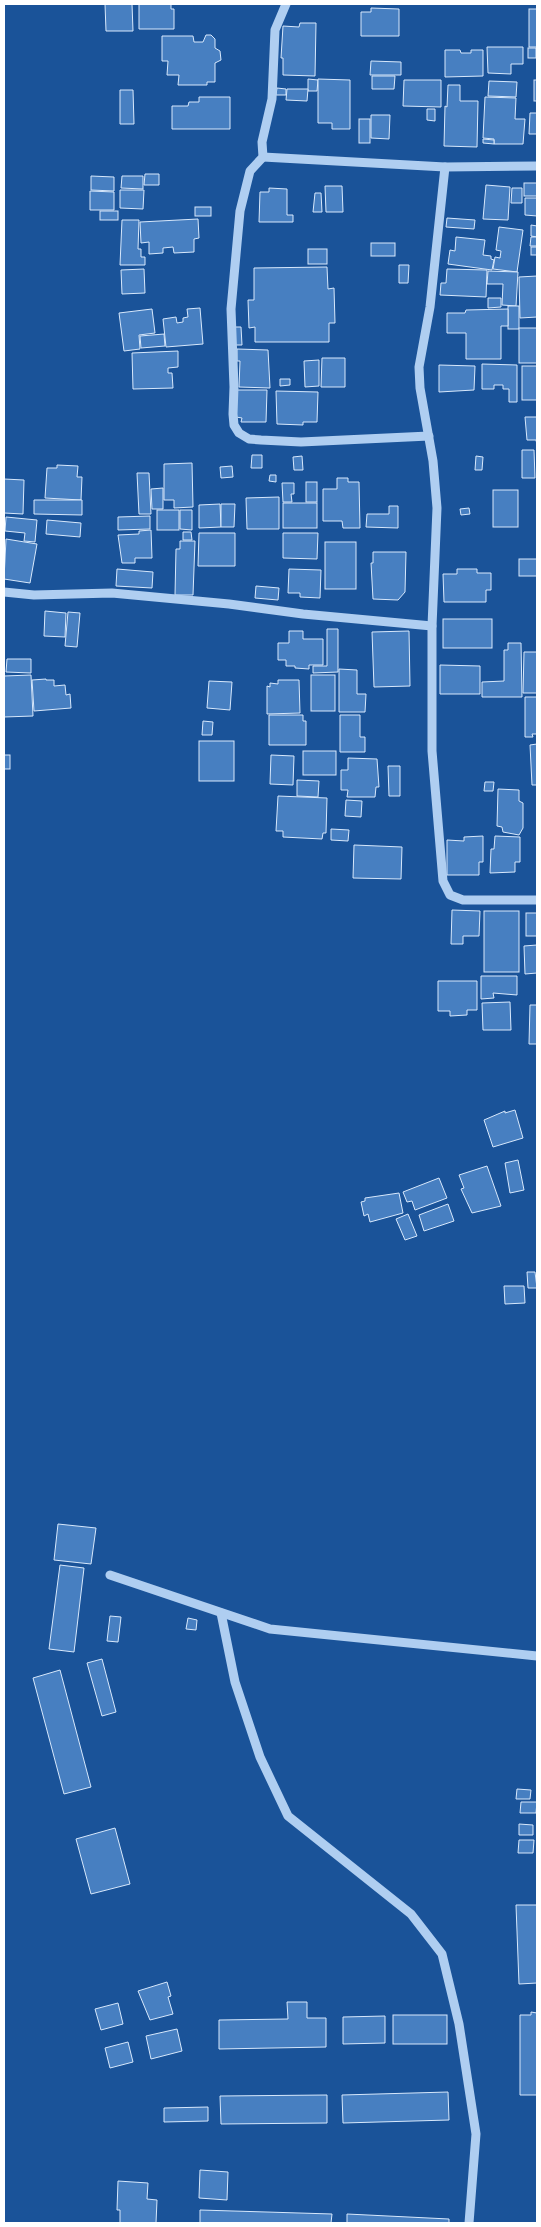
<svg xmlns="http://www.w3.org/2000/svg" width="541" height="2227" font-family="'IBM Plex Sans',sans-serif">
<rect width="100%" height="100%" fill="#1a5399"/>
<g fill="#477fc1" stroke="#d7e8fc">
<path d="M105 4H132L133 31H106Z"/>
<path d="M139 4H171V9H174V29H139Z"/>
<path d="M371 8 399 9V36H361V12H371Z"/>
<rect x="529" y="9" width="8" height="38"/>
<path d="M300 23H316L315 76 283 75V58H281L283 26 299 27Z"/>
<path d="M206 35H211L215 39V48L220 51 221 60 215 63V82H207V85H178L179 75H167L168 61H162V36H193L194 42H203Z"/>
<path d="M487 47H523V64H511V74L488 73Z"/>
<rect x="528" y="48" width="8" height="10"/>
<path d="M445 50H460L461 53H471V50H483V76L445 77Z"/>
<path d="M371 61 401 62V75H370Z"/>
<path d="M372 76H395L394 89H372Z"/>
<path d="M308 79 318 80 317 91H308Z"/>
<path d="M318 79 350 80V129H332V123H318Z"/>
<path d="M404 80H441V107L403 106Z"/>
<rect x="534" y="80" width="3" height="21"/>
<path d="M489 81 517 82 516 97 488 96Z"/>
<path d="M448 85H460V101H478L477 147 444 146 445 106 447 107Z"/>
<path d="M277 88 286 89V95H276Z"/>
<path d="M287 89H308L307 101 286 100Z"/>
<path d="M120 90H133L134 124H120Z"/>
<path d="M199 97H230V129H172V106H188L189 102H199Z"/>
<path d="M485 97 516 98 515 119H525L523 144H494V139L483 138Z"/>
<path d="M427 109H435V121L427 120Z"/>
<path d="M530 113H537V134H529Z"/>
<path d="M371 115H390L389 139 371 138Z"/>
<rect x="359" y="119" width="11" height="24"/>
<path d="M483 139 494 140V144L483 143Z"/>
<path d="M145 174H159V185H144Z"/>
<path d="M91 176 114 177V191L91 190Z"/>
<path d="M122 176H143V189L121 188Z"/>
<rect x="524" y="183" width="13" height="13"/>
<path d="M486 185 510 187 508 220 483 219Z"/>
<path d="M325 186H342L343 212H326Z"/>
<path d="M269 188 287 189V215H293V222H259L260 192H269Z"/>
<path d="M512 188H522V203H511Z"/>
<path d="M120 190H144L143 209 120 208Z"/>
<path d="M90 191 114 192V210H90Z"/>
<path d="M315 193H321L322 212H313Z"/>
<path d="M525 198H537V216L525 215Z"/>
<rect x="195" y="207" width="16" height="9"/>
<rect x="100" y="211" width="18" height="9"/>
<path d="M447 218 475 220 474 229 446 227Z"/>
<path d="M198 219 199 238 194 239V252L174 253 173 247 163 248V253L149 254V242L141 243 140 222Z"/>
<path d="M122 220H139L138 249H141V257H145V265H120Z"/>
<path d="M531 225 537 226V237L531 236Z"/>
<path d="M499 227 523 230 517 272 493 269 495 257 500 258 501 251 496 250Z"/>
<path d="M456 237 485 240 483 255 491 256V259L494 260 492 270 448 264 450 250 455 251Z"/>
<path d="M531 237H537V246H530Z"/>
<rect x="371" y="243" width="24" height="13"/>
<rect x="531" y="247" width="6" height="8"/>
<rect x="308" y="249" width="19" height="15"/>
<path d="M399 265H409L408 283H399Z"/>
<path d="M327 267 328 289 334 288 335 323H329V342H255V327L249 328 248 300H254V268Z"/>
<path d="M144 269 145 293 122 294 121 270Z"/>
<path d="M447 269 487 270 486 297 440 295 441 283H446Z"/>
<path d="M488 271 518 272 516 306 502 305 503 284H487Z"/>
<path d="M537 276V317L520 318 519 277Z"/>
<path d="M488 298H501V307L488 308Z"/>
<rect x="508" y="306" width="11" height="23"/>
<path d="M200 308 203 344 166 347 163 319 176 317 177 323 183 322V318L188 317 187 309Z"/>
<path d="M152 309 155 333 139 335 140 349 124 351 119 313Z"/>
<path d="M508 309V326H501V359H466V333H447V313H465L466 310Z"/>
<path d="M233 327H241L242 345H233Z"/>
<rect x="519" y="328" width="18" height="35"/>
<path d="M164 334 165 346 141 348 140 336Z"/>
<path d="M237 349 268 350 270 388 239 387 240 361H237Z"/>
<path d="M178 351V367L168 368V373H172L173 388 133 389 132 353Z"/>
<path d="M322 358H345V387H321Z"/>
<path d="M319 360V386L305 387 304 361Z"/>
<path d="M482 364 517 365V402H509V389H503V385H494V389H482Z"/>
<path d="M439 365 475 366 474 390 439 392Z"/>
<rect x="522" y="366" width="15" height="34"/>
<path d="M280 379H290V385L280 386Z"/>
<path d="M237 390H267L266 422H241L242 418 236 417Z"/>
<path d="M276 391 318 392 317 422H303V425L277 424Z"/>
<path d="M525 417H537V445L536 440H527Z"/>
<path d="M522 450H534L535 478H522Z"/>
<path d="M252 455H262V468H251Z"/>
<path d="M302 456 303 470H294L293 457Z"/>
<path d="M476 456 483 457 482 470H475Z"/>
<path d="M192 463 193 507 174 508V500H164V464Z"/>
<path d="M57 465 78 466 77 477H82L81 500 45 498 47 468H57Z"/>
<path d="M232 466 233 477 221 478 220 467Z"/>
<path d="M137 473H149L151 514H139Z"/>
<path d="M270 475H276V482L269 481Z"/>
<path d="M337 478H348V482H359L360 528H343L342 521H323V489H337Z"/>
<path d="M4 479 24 480 23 514 4 513Z"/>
<rect x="306" y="482" width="11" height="20"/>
<path d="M282 483H294V494H291L292 502H283Z"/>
<path d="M163 488V509H152L151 489Z"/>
<rect x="493" y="490" width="25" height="37"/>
<path d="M279 497V529H247L246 498Z"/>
<path d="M34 500H82V515L34 514Z"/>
<rect x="283" y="503" width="34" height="25"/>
<path d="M220 504 221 527 199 528V505Z"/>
<path d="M221 504H235L234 527H221Z"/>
<path d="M389 506H398V528L366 527 367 514H389Z"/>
<path d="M469 508 470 514 461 515 460 509Z"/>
<rect x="157" y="510" width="22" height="20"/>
<path d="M180 510H192V530L180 529Z"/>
<path d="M150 516V529L118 530V517Z"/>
<path d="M6 517 37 520 35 542 24 541 25 533 5 531Z"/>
<path d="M47 520 81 523 80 537 46 534Z"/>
<path d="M151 530 152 558H135V563H122L118 535 139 534V531Z"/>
<path d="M183 532H191L192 540H183Z"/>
<path d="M199 533H235V566H198Z"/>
<path d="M283 533H318L317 559 283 558Z"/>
<path d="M6 539 37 544 30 583 4 579Z"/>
<path d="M180 541H195L193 595H175L176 549H180Z"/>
<rect x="325" y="542" width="31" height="47"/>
<path d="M373 552H406L405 592 398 600 373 599 371 563H373Z"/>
<rect x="519" y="559" width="18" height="17"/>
<path d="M117 569 153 572 152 588 116 586Z"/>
<path d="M289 569 321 570 320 598 300 597V593H288Z"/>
<path d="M457 569H477V573H491V590H486V602H444L443 574H457Z"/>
<path d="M256 586 279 588 278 600 255 598Z"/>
<path d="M45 611 66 613 65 637 44 636Z"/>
<path d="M68 612 80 613 77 647 65 646Z"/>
<rect x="443" y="619" width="49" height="29"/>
<path d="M327 629H338V672L313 673V666H327Z"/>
<path d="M289 631H303V639H323V665H309V669L295 668V666H286V660H278V643H289Z"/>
<path d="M409 631 410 686 374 687 372 632Z"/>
<path d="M508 643H521L522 697H482V682L504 681V650H508Z"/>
<path d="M524 652H537V693H523Z"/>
<path d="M7 659H31V673L6 672Z"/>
<path d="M440 665 480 666V694H440Z"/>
<path d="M339 669 357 670V694H366L365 712H339Z"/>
<path d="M31 675 33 716 4 717V676Z"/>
<rect x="311" y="675" width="24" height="36"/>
<path d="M46 679V680H54V686L65 685 66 695 70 694 71 708 34 711 32 680Z"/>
<path d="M278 680H299L300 713 267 714V686L270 687V683L278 684Z"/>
<path d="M209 681 232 682 230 710 207 708Z"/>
<path d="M525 697H537V734H532L533 737H525Z"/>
<path d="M269 715H303V721H306V745H269Z"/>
<path d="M340 715H360V737H365V752H340Z"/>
<path d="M203 721 213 722 212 735H202Z"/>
<rect x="199" y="741" width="35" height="40"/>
<path d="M537 744V785H532L530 745Z"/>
<rect x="303" y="751" width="33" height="24"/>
<rect x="4" y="755" width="6" height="14"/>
<path d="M271 755 294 756 293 785 270 784Z"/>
<path d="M348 758 377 759 379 787H376L375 797H347L348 790H341V770H348Z"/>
<path d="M388 766H400V796H389Z"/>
<path d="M297 780 319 781 318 797 297 796Z"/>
<path d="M485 782H494L493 791H484Z"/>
<path d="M498 789 519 790V801L523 803V828L519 835 503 832 502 827 497 826Z"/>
<path d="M278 796 327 798 326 833H323L322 839 283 837V831H276Z"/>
<path d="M346 800 362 801 361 817 345 816Z"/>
<path d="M331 829 349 830 348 841 331 840Z"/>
<path d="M483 836V862H479V875H447V840L464 841V837Z"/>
<path d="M495 836 520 837V862H515V872L490 873 491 849H494Z"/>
<path d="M354 845 402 847 401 879 353 878Z"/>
<path d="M452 910 480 911 479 936H463V944H451Z"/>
<rect x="484" y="911" width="35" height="61"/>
<rect x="526" y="913" width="11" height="23"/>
<path d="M537 945V973L525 974 524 946Z"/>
<path d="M481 976H517V995L493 993 494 998 481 999Z"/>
<path d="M438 981H477V1010H467V1015L450 1016V1011H438Z"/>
<path d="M510 1002 511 1030H483L482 1003Z"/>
<path d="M530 1005H537V1044H529Z"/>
<path d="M515 1110 523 1138 493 1147 484 1120 505 1111V1113Z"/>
<path d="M518 1160 524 1190 510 1193 505 1163Z"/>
<path d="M487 1166 501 1206 472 1213 461 1189 464 1188 459 1175Z"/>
<path d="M439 1178 447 1198 415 1210 412 1201 407 1202 403 1192Z"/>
<path d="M399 1193 403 1213 370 1222 368 1214 364 1216 361 1202 365 1201V1198Z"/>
<path d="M448 1204 454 1221 424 1231 419 1215Z"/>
<path d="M408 1214 417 1236 405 1240 396 1219Z"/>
<path d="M527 1272H535L537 1288H528Z"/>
<path d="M504 1286H524L525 1303 505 1304Z"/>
<path d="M58 1524 96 1528 91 1564 54 1560Z"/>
<path d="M60 1565 84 1568 74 1652 49 1649Z"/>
<path d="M110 1616 121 1617 118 1642 107 1641Z"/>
<path d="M188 1618 197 1620 196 1630 186 1629Z"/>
<path d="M102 1659 116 1712 102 1716 87 1663Z"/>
<path d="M60 1670 91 1787 64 1794 33 1678Z"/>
<path d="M517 1789 531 1790 530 1799H516Z"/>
<path d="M521 1802H537L536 1813H520Z"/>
<path d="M519 1824 533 1825V1835H519Z"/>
<path d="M115 1828 130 1884 91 1894 76 1839Z"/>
<path d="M519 1840H534L533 1853H518Z"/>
<path d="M516 1905H537V1983L519 1984Z"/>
<path d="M167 1982 171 1996 168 1997 173 2014 150 2020 138 1991Z"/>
<path d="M287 2002H307V2018H326V2047L219 2049V2020L288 2019Z"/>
<path d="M118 2003 123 2024 101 2030 95 2009Z"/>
<path d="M531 2012 537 2013V2095H520V2015H531Z"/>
<rect x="393" y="2015" width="54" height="29"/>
<path d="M385 2016V2043L343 2044V2017Z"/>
<path d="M177 2029 182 2051 151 2059 146 2036Z"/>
<path d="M128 2042 133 2062 110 2068 105 2048Z"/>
<path d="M448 2092 449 2120 343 2123 342 2095Z"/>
<path d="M327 2095V2123L221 2124 220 2096Z"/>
<path d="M208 2107V2121L164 2122V2108Z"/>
<path d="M200 2170 228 2172 227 2200 199 2198Z"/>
<path d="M118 2181 148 2183 147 2199 157 2200 156 2223H120V2210H117Z"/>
<path d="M200 2210 332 2214 331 2223H200Z"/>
<path d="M347 2214 449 2219V2223H347Z"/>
</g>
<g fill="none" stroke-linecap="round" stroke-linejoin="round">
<g stroke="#afcef1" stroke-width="9">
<path d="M286 4 275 30 272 99 262 142 263 157 250 171 240 211 231 309 234 387 233 414 234 425 239 433 249 439 261 440 301 442 429 436"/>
<path d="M263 157 445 167 537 166"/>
<path d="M445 167 430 307 419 367 420 388 433 461 437 508 432 626V751L443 881 450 895 463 900H537"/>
<path d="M4 592 34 595 112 593 229 604 303 614 432 626"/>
<path d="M110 1575 270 1629 537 1656"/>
<path d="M221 1613 235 1682 260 1757 288 1816 411 1914 442 1954 459 2024 476 2134 469 2223"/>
</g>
</g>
<rect width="541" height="2227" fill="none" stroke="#ffffff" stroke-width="10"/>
</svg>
